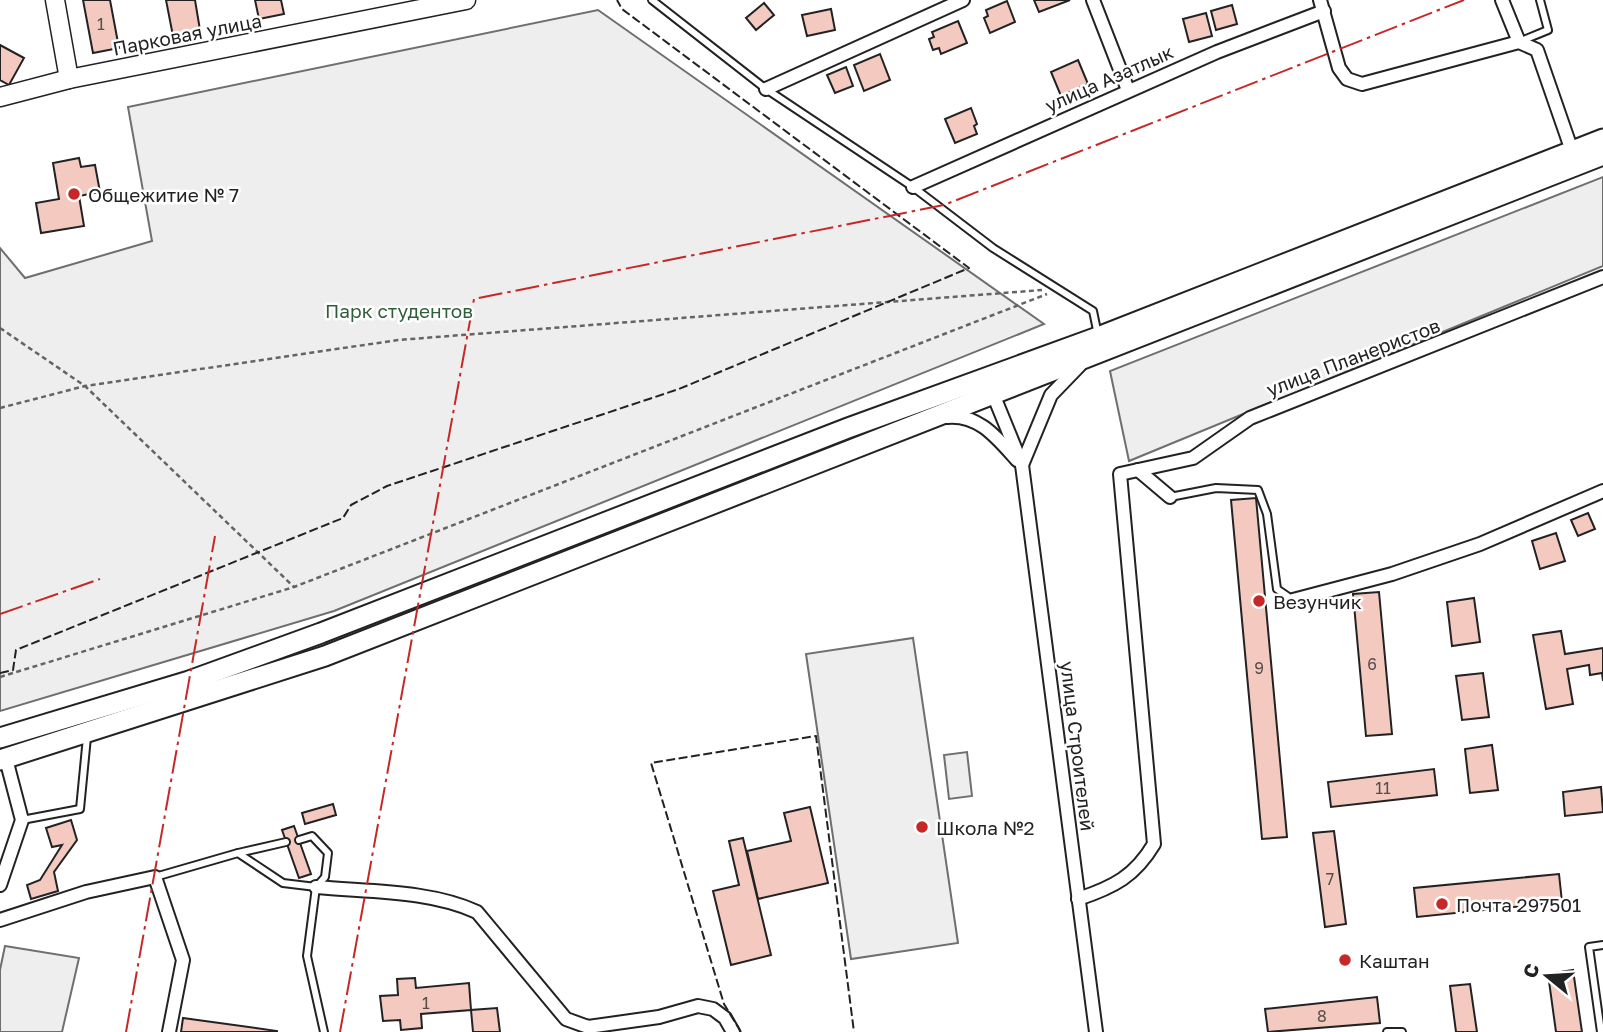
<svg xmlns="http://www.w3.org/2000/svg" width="1603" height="1032" font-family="'Golos Text',sans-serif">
<rect width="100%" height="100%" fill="#fff"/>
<g fill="#eee" stroke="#6f6f6f" stroke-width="2">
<path d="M598 10 1044 324 334 611 0 711V248L25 278 152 241 128 107Z"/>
<path d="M1603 177V266L1129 461 1110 371Z"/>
<path d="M913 638 958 943 851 959 806 654Z"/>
<path d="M967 752 972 796 949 799 944 755Z"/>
<path d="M5 946 79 958 62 1032H0V970Z"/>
</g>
<g fill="#f3c9c0" stroke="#222" stroke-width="2">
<path d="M83 0H110L119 48 93 53Z"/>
<path d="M166 0H195L200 30 173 36Z"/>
<path d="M255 0H281L284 14 259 19Z"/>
<path d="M1034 0H1070L1039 12Z"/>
<path d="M1007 1 1015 22 990 33 984 18 988 16 986 10Z"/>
<path d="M764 3 774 15 756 30 746 18Z"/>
<path d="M1232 5 1237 24 1216 30 1211 11Z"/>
<path d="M831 9 835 30 807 36 802 15Z"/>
<path d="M1206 13 1212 36 1189 42 1183 19Z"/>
<path d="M958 21 967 43 941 54 939 48 933 50 929 39 934 37 932 32Z"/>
<path d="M0 45 24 58 9 85 0 80Z"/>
<path d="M880 54 890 80 864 91 854 65Z"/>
<path d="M1078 60 1088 84 1061 96 1051 72Z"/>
<path d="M846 67 853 86 835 93 827 75Z"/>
<path d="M971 108 977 124 974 126 977 134 955 143 945 119Z"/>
<path d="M79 158 81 167 95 165 100 192 79 196 84 226 41 233 36 203 59 199 53 163Z"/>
<path d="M1256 498 1287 837 1262 839 1231 500Z"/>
<path d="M1588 513 1595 529 1578 536 1571 520Z"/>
<path d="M1556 533 1565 561 1540 569 1532 541Z"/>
<path d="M1379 592 1392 734 1366 736 1353 594Z"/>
<path d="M1474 598 1480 642 1452 646 1447 602Z"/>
<path d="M1561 631 1565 654 1603 648V681L1602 673 1590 675 1589 665 1567 669 1573 704 1546 709 1533 635Z"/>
<path d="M1483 673 1489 717 1462 720 1456 676Z"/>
<path d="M1492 745 1498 790 1470 793 1465 749Z"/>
<path d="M1434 769 1437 795 1331 807 1328 782Z"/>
<path d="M1601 787 1603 812 1565 816 1563 792Z"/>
<path d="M333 804 336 815 305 824 302 813Z"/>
<path d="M810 807 828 883 758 899 747 851 791 841 784 813Z"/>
<path d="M71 820 77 840 54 872 58 891 31 899 27 885 40 880 62 845 52 847 46 828Z"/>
<path d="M294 826 311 874 299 878 282 830Z"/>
<path d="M1334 831 1346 924 1325 927 1313 833Z"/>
<path d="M743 838 771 955 731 965 713 891 739 885 729 841Z"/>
<path d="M1559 874 1562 902 1417 917 1414 888Z"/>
<path d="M1573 970 1582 1032H1556L1548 974Z"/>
<path d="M415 978 416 988 469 983 471 1010 421 1014 422 1028 401 1030 400 1020 383 1021 380 996 398 995 397 979Z"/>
<path d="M1470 984 1477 1032H1456L1450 986Z"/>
<path d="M1377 997 1380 1023 1268 1032 1265 1009Z"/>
<path d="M497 1008 500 1032H473L471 1010Z"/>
<path d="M183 1018 277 1031V1032H181Z"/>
</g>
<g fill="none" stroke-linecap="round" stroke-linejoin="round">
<defs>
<g id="lane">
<path d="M652 0 766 89 913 187 993 248 1093 311 1098 335"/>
<path d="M1521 41 1548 30 1540 0"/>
<path d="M1170 497 1216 488 1258 490 1267 514 1277 589 1293 600"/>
<path d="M22 820 80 809 87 737"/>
<path d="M299 840 312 836 328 853 325 877 317 886"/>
<path d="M238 853 286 842"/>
<path d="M155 877 238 853 283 883 316 887 307 956 324 1032"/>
<path d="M1387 1032H1402"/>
<path d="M1601 1032 1589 947 1603 945"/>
</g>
<g id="street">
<path d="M1093 0 1128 90"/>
<path d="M1320 0 1339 68 1347 79 1362 84 1519 42 1537 50 1572 151"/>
<path d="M1502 0 1519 42"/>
<path d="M766 89 963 0"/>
<path d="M913 187 1217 52 1324 11"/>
<path d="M991 389 1022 465 1096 1032"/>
<path d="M947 417C979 414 997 438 1017 460"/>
<path d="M1022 465 1051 395 1080 365"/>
<path d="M1138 470 1170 497"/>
<path d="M1293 600 1392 574 1480 544 1603 491"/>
<path d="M0 885 22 820 6 759"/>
<path d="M316 887C368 892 430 890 477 912L566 1019 588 1027 659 1017 698 1006 713 1009 725 1018 733 1032"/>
<path d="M1078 899C1114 887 1135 876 1154 844L1120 474 1193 458 1250 418 1603 277"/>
<path d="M0 920 86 892 155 877 183 960 169 1032"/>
</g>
<g id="secondary">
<path d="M55 0 69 79"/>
<path d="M0 97 69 79 466 0"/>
</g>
<g id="primary">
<path d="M0 738 189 681 321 633 848 428 1098 337 1603 139"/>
<path d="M0 760 325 656 1603 155"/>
</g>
</defs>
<use href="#lane" stroke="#222" stroke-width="10"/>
<use href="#street" stroke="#222" stroke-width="16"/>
<use href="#secondary" stroke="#222" stroke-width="21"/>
<use href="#primary" stroke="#222" stroke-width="23"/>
<g stroke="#646464" stroke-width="2.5" stroke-dasharray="5 3.5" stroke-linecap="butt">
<path d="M0 328 85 386 294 587"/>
<path d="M0 408 85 386 398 340 1042 290"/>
<path d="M0 677 294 587 1047 294"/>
</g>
<use href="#lane" stroke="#fff" stroke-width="6"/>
<use href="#street" stroke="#fff" stroke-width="12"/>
<use href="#secondary" stroke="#fff" stroke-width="18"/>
<use href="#primary" stroke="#fff" stroke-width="19"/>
<g stroke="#222" stroke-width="2" stroke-dasharray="9 3.5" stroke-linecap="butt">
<path d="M0 673 13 670 16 650 343 518 351 505 387 486 679 389 969 268 622 9 617 0"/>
<path d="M741 1032 724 1004 651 763 816 736 854 1032"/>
</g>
<g stroke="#c62828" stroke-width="2" stroke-dasharray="24 5 3.5 5" stroke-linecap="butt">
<path d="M0 614 100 579"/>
<path d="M126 1032 215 536"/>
<path d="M340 1032 474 299 944 205 1464 0"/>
</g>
</g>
<g fill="#c62828" stroke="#fff" stroke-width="2.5">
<circle cx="74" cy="194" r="7"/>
<circle cx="1259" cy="601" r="7"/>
<circle cx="922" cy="827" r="7"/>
<circle cx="1442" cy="904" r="7"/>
<circle cx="1345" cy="960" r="7"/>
</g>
<g text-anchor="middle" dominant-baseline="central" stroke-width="5" stroke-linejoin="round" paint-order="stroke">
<g font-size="16" fill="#564c4a">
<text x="101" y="24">1</text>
<text x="1372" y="664">6</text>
<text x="1259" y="668">9</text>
<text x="1383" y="788">11</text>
<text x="1330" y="879">7</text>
<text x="426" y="1003">1</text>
<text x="1322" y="1016">8</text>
</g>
<g font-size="19" fill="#222" stroke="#fff">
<text transform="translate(187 34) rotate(-11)">Парковая улица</text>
<text transform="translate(1109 78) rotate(-24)">улица Азатлык</text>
<text transform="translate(1353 357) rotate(-21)">улица Планеристов</text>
<text transform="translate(1078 746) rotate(83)">улица Строителей</text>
</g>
<g font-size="19" fill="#222" stroke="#fff" text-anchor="start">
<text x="88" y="194">Общежитие № 7</text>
<text x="1273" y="601">Везунчик</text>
<text x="936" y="827">Школа №2</text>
<text x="1456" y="904">Почта 297501</text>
<text x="1359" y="960">Каштан</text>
</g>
<g font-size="19" fill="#2f5e38" stroke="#fff">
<text x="399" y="310">Парк студентов</text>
</g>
</g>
<g transform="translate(1547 976) rotate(288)" stroke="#ffffff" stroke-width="5" paint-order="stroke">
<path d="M0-5L12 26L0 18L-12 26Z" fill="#222222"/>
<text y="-10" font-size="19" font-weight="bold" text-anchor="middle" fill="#222222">С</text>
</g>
</svg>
